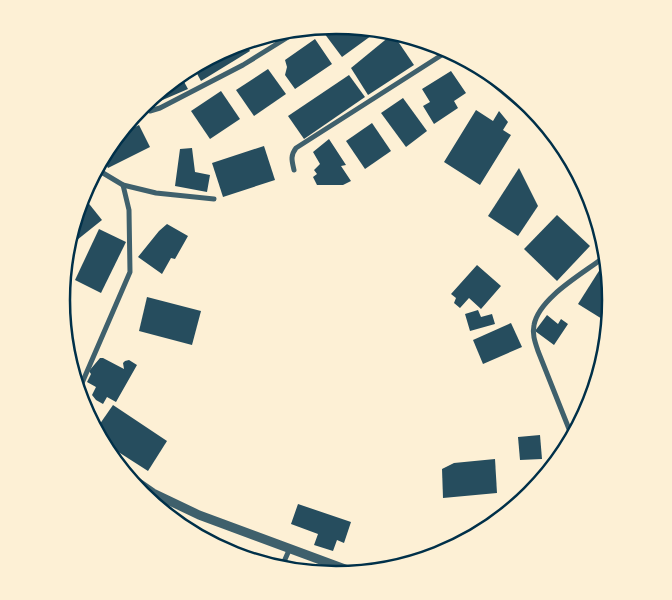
<svg xmlns="http://www.w3.org/2000/svg" width="672" height="600" font-family="'Titillium Web',sans-serif">
<rect width="100%" height="100%" fill="#fdf0d5"/>
<g fill="#264d5e">
<path d="M336 25 375 33 342 57 324 33Z"/>
<path d="M390 36 395 37 414 65 368 95 351 68Z"/>
<path d="M315 39 332 64 295 89 285 75 287 67 285 60Z"/>
<path d="M245 43 250 51 201 81 195 70 231 46Z"/>
<path d="M268 69 286 94 254 116 236 90Z"/>
<path d="M451 71 466 93 454 101 458 108 434 124 423 106 430 102 422 89Z"/>
<path d="M349 75 365 97 304 139 288 116Z"/>
<path d="M182 78 188 89 151 105 148 101Z"/>
<path d="M221 91 240 119 210 139 191 111Z"/>
<path d="M403 98 427 131 406 147 381 113Z"/>
<path d="M476 110 493 121 499 111 508 122 503 130 511 135 480 185 444 162Z"/>
<path d="M372 123 391 151 365 169 346 141Z"/>
<path d="M139 125 150 147 108 168 104 161 123 133Z"/>
<path d="M329 139 346 165 341 166 351 181 343 185H317L313 177 317 174 314 170 320 164 313 152Z"/>
<path d="M264 146 275 180 223 197 212 163Z"/>
<path d="M192 148 195 172 210 175 207 192 175 186 180 149Z"/>
<path d="M519 168 538 206 518 236 488 216Z"/>
<path d="M82 195 102 220 72 244 80 203Z"/>
<path d="M557 215 590 246 557 281 524 249Z"/>
<path d="M167 224 188 236 175 259 171 258 162 274 138 257 159 231Z"/>
<path d="M99 229 126 242 101 293 75 280Z"/>
<path d="M604 263 611 300 607 322 578 304Z"/>
<path d="M477 265 501 286 481 309 469 298 460 308 454 303 456 298 451 294Z"/>
<path d="M147 297 201 311 192 345 139 331Z"/>
<path d="M478 310 481 317 492 314 495 324 470 331 465 314Z"/>
<path d="M547 315 558 324 561 319 568 324 554 345 535 331Z"/>
<path d="M511 323 522 347 483 364 473 340Z"/>
<path d="M100 358H103L124 369 123 363 125 361 129 360 137 365 116 402 107 397 103 404 96 400 92 395 96 387 87 382 91 374 89 371Z"/>
<path d="M113 405 167 441 148 471 109 446 97 428Z"/>
<path d="M540 435 542 459 520 460 518 437Z"/>
<path d="M495 459 497 493 443 498 442 469 454 463Z"/>
<path d="M298 504 351 522 344 543 337 540 333 551 314 545 318 534 291 524Z"/>
<path d="M187 523 228 543 224 550 186 524Z"/>
</g>
<g fill="none" stroke-linecap="round" stroke-linejoin="round">
<g stroke="#3f606c" stroke-width="5">
<path d="M141 106 150 111 160 108 243 65 293 34"/>
<path d="M98 170 123 185 156 193 214 199"/>
<path d="M294 170C292 161 290 156 296 148L448 51"/>
<path d="M79 390 130 272 129 210 123 185"/>
<path d="M571 434 538 351C535 342 532 334 534 325 539 298 582 274 603 258"/>
<path d="M283 564 290 548"/>
</g>
<g stroke="#3f606c" stroke-width="9">
<path d="M492 80 542 122"/>
<path d="M130 477 153 493 199 515 353 572"/>
</g>
</g>
<path d="M0 0H672V600H0ZM70 300a266 266 0 1 1 532 0a266 266 0 1 1-532 0Z" fill="#fdf0d5" fill-rule="evenodd"/>
<path fill="none" stroke="#003049" stroke-width="2.5" d="M70 300a266 266 0 1 1 532 0a266 266 0 1 1-532 0Z"/>
</svg>
